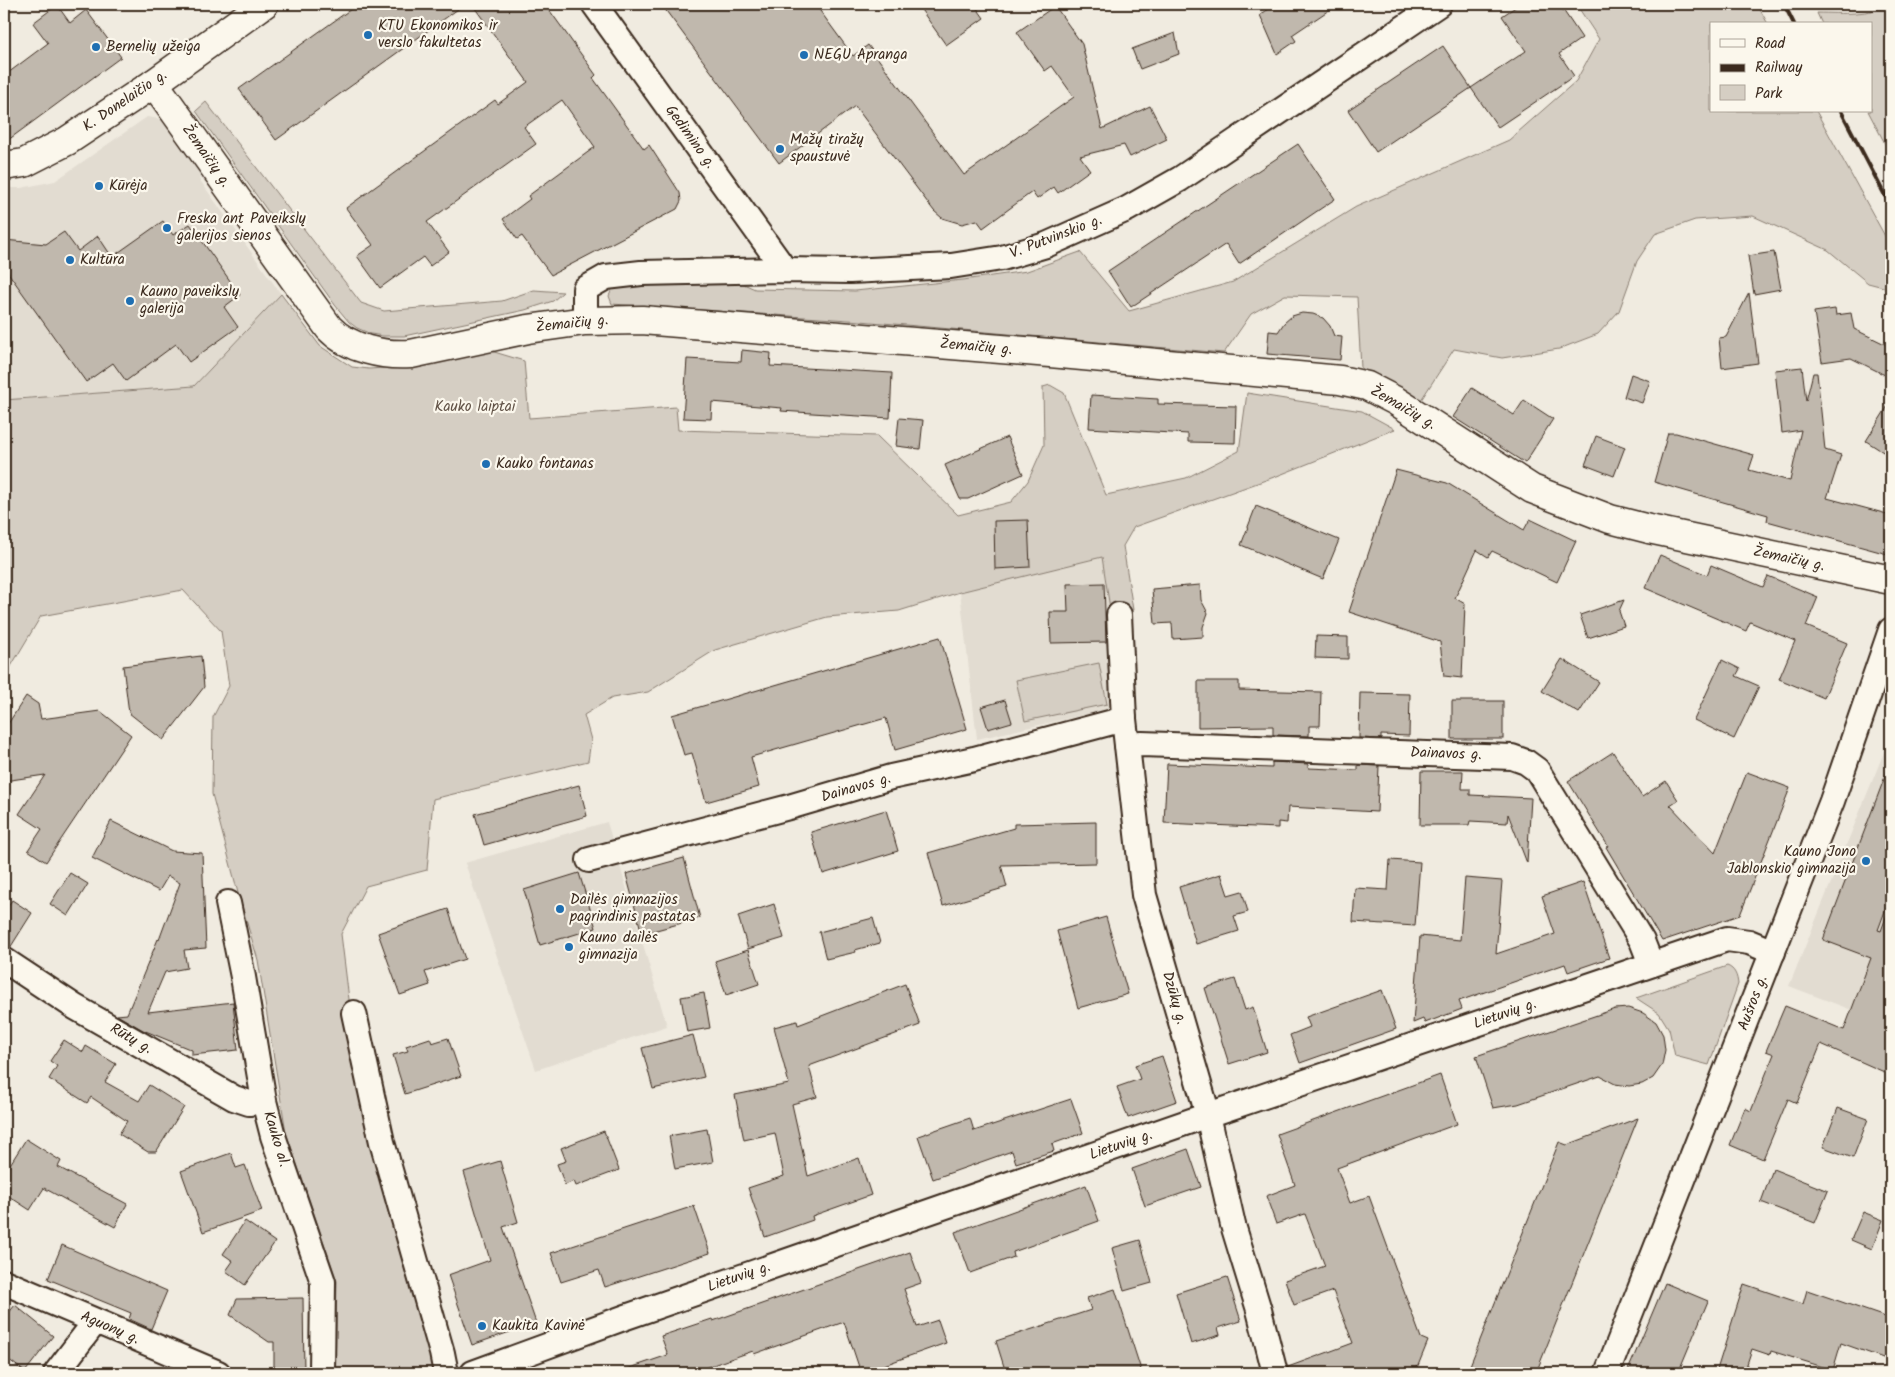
<svg xmlns="http://www.w3.org/2000/svg" width="1895" height="1377" font-family="Kalam,sans-serif">
<rect width="100%" height="100%" fill="#f0ebe0"/>
<filter id="ink" filterUnits="userSpaceOnUse"><feTurbulence type="fractalNoise" baseFrequency=".02" numOctaves="2"/><feDisplacementMap in="SourceGraphic" scale="10" xChannelSelector="R" yChannelSelector="G"/><feConvolveMatrix kernelMatrix="1 2 1 2 8 2 1 2 1" color-interpolation-filters="sRGB"/></filter>
<g filter="url(#ink)">
<g fill="#e2dcd1">
<path d="M147 117 167 120 204 175 199 179 281 294 194 386 4 400V244L9 188H21L55 181Z"/>
<path d="M1102 557 1111 615V709L977 739 960 592Z"/>
<path d="M1891 735V1025L1789 986Z"/>
<path d="M607 822 667 1026 536 1070 465 863Z"/>
</g>
<g fill="#d5cec3" stroke="#887c70">
<path d="M1576 4H1753L1758 6 1768 24H1711V111H1816L1891 247V289L1868 283 1828 250 1753 216 1695 220 1655 234 1637 261 1619 311 1598 334 1559 349 1502 358 1454 349 1421 400 1361 368 1357 297 1285 295 1251 314 1224 353 849 320 612 304 609 296 613 287 631 283 730 278 755 289 855 291 963 280 1027 271 1080 252 1129 311 1233 282 1356 207 1509 140 1576 81 1599 39Z"/>
<path d="M1891 4V155L1868 111H1871V24H1822L1817 13C1841 13 1870 16 1891 4Z"/>
<path d="M206 102 361 303 384 311 502 301 534 290 563 292 553 301 525 310 404 336H383L371 334 357 328 349 322 335 305 196 111Z"/>
<path d="M281 294 320 346 352 367 369 369 414 366 491 351 524 361 529 418 676 407 678 430 877 436 958 515 1011 502 1028 481 1044 445 1043 387 1050 385 1064 393 1106 495 1186 478 1239 451 1247 393 1362 411 1395 429 1277 476 1134 527 1123 546 1133 610 1111 615 1102 557 960 592 899 611 827 617 715 650 648 692 612 698 584 715 591 740 588 761 433 799 427 870 366 886 341 934 359 1081 434 1373H335L337 1281 286 1132 258 960 238 893 212 794 213 717 229 686 221 631 183 590 41 616 4 678V400L194 386Z"/>
<path d="M1099 663 1107 704 1025 721 1016 680Z"/>
<path d="M1727 966C1735 969 1737 976 1738 984L1709 1065 1675 1056 1669 1029 1659 1013 1636 998Z"/>
</g>
<g fill="#c0b8ad" stroke="#3b2a1e">
<path d="M358 4H465L276 140 239 89Z"/>
<path d="M472 4H545L596 75 593 78 644 149 649 145 680 193 681 201 677 209 551 275 522 236 517 239 503 219 530 199 528 196 595 147 562 100 524 127 536 144 427 222 449 252 430 266 423 257 380 288 357 256 373 245 346 208 495 100 498 104 528 82Z"/>
<path d="M661 4H815L853 56 868 45 964 175 1074 97 1052 66 1045 71 1017 32 1055 6 1082 44 1102 129 1150 106 1167 139 1130 157 1124 145 1080 156 1090 170 1058 193 1054 187 1037 199 1032 192 983 228 977 220 962 224 942 218 934 211 855 106 779 163Z"/>
<path d="M917 4H974L984 18 946 45Z"/>
<path d="M1276 4H1338L1292 35 1296 41 1277 54 1260 15Z"/>
<path d="M1520 4H1559L1582 38 1559 54 1574 76 1498 127 1471 88 1526 51 1502 16Z"/>
<path d="M57 5 70 23 86 10 121 57 4 143V76L48 43 33 23Z"/>
<path d="M1175 33 1179 54 1140 69 1132 49Z"/>
<path d="M1443 46 1471 88 1376 152 1348 110Z"/>
<path d="M1298 144 1335 199 1239 264 1226 244 1131 307 1108 271Z"/>
<path d="M163 221 173 235 190 224 240 295 224 307 238 327 189 362 176 344 126 381 113 363 86 382 4 267V240L46 244 64 232 78 251 98 236 112 257Z"/>
<path d="M1774 252 1781 289 1754 294 1748 256Z"/>
<path d="M1749 293 1758 363 1722 368 1719 338 1726 337Z"/>
<path d="M1835 309 1836 315 1851 313 1854 329 1891 347V378L1851 358 1822 362 1814 312Z"/>
<path d="M1302 313 1313 314 1323 318 1330 326 1334 336 1342 337 1340 360 1267 354 1269 331 1278 332 1284 323 1292 316Z"/>
<path d="M742 350 771 353 770 366 892 373 890 418 781 411 782 408 712 402 711 419 683 418 687 359 741 362Z"/>
<path d="M1802 367 1806 401 1813 373H1817L1825 450 1841 455 1827 498 1891 515V555L1767 521 1768 515 1654 482 1668 433H1676L1754 455 1749 470 1790 481 1801 430 1782 433 1775 370Z"/>
<path d="M1631 374 1650 381 1642 403 1624 397Z"/>
<path d="M1472 388 1514 415 1524 400 1553 419 1525 463 1453 417Z"/>
<path d="M1091 395 1158 399V404L1236 406 1235 443 1188 442V434L1089 428Z"/>
<path d="M1891 401V457L1866 441Z"/>
<path d="M899 418 923 420 920 449 896 446Z"/>
<path d="M1596 436 1625 447 1614 476 1585 465Z"/>
<path d="M1007 437 1023 474 968 499H960L945 465Z"/>
<path d="M1396 470 1447 483 1524 530 1530 519 1576 541 1557 582 1492 551 1488 557 1477 550 1455 598 1465 604 1462 678 1444 676 1440 642 1349 612Z"/>
<path d="M1256 506 1339 540 1323 579 1241 545Z"/>
<path d="M1028 520 1030 567 995 569 994 521Z"/>
<path d="M1660 555 1707 575 1711 565 1763 587 1768 576 1818 597 1806 626 1847 643 1824 698 1779 679 1795 641 1750 622 1746 631 1645 588Z"/>
<path d="M1104 583 1106 642 1051 643 1050 612H1068L1067 584Z"/>
<path d="M1200 585 1201 600 1208 613 1203 627V637L1173 639 1172 623 1155 624 1152 589Z"/>
<path d="M1624 600 1619 611 1624 626 1588 638 1580 615Z"/>
<path d="M1316 636 1348 637V659L1315 658Z"/>
<path d="M940 637 967 729 895 750 886 718 751 757 759 787 706 802 692 753 684 755 672 715Z"/>
<path d="M201 656 204 687 163 740 129 713 123 666Z"/>
<path d="M1562 659 1599 682 1579 713 1542 691Z"/>
<path d="M1722 660 1740 669 1736 676 1759 686 1734 739 1694 720Z"/>
<path d="M1198 681H1239V690L1321 692 1320 726H1309V736L1273 735V726L1198 727Z"/>
<path d="M1360 693 1410 694 1409 736 1381 735V739L1359 738Z"/>
<path d="M26 696 38 704 41 719 100 711 131 735 46 862 28 850 42 829 19 814 45 775 4 781V730Z"/>
<path d="M1005 700 1012 722 988 729 981 707Z"/>
<rect x="1452" y="701" width="51" height="38"/>
<path d="M1613 752 1642 797 1666 781 1678 800 1670 805 1715 853 1747 772 1790 788 1740 915 1662 941 1606 847 1608 846 1568 781Z"/>
<path d="M1272 762 1308 764V768L1358 770V765L1379 766 1377 812 1288 807 1287 823 1278 822V828L1164 823 1167 764 1272 768Z"/>
<path d="M1889 766 1891 767V895L1878 930 1881 931 1889 909H1891V1075L1821 1044 1797 1103 1788 1099 1763 1159 1730 1145 1745 1108 1751 1111 1774 1054 1766 1051 1785 1006 1844 1030 1871 958 1823 940Z"/>
<path d="M1421 771H1463L1462 789H1470V795L1531 798 1527 863 1508 814 1507 823 1470 821 1469 825H1420Z"/>
<path d="M579 785 587 816 484 845 475 814Z"/>
<path d="M886 810 898 851 823 874 811 832Z"/>
<path d="M111 821 172 851 202 853 206 948 184 950 187 968 165 972 148 1012 233 1002 238 1050 192 1055V1050L143 1030 117 1015 127 1014 158 939 159 940 180 883 168 876 159 891 92 858Z"/>
<path d="M1096 822V863L1001 865 1007 887 943 906 928 853 1014 828V824Z"/>
<path d="M684 858 700 918 642 934 626 874Z"/>
<path d="M1390 860 1420 862 1415 926 1353 922 1355 888 1388 890Z"/>
<path d="M70 873 88 884 68 916 50 904Z"/>
<path d="M579 873 596 928 540 945 524 890Z"/>
<path d="M1221 874 1228 895 1242 891 1248 912 1234 916 1239 931 1196 944 1179 887Z"/>
<path d="M1465 878 1502 881 1496 954 1555 934 1542 896 1583 882 1609 958 1568 972 1565 964 1459 1001 1462 1009 1425 1023 1423 1019 1413 1023 1420 936 1460 940Z"/>
<path d="M12 900 32 913 10 948 4 946V912Z"/>
<path d="M774 904 784 938 748 949 738 916Z"/>
<path d="M448 909 465 959 425 972 430 985 400 995 378 933Z"/>
<path d="M1106 917 1128 994 1078 1008 1057 931Z"/>
<path d="M873 918 880 943 855 950 856 952 826 959 819 932Z"/>
<path d="M748 950 759 984 726 995 715 961Z"/>
<path d="M1235 979 1245 1010 1253 1007 1267 1052 1229 1064 1205 988Z"/>
<path d="M905 984 920 1025 809 1066 817 1097 792 1104 808 1176 859 1158 871 1195 812 1216 813 1220 765 1237 748 1188 784 1176 775 1133 744 1140 735 1095 789 1084 774 1027 797 1021 798 1025Z"/>
<path d="M1382 990 1396 1029 1300 1063 1290 1035 1310 1027 1306 1017Z"/>
<path d="M704 993 710 1028 687 1032 681 997Z"/>
<path d="M1628 1008 1643 1013 1656 1022 1663 1035 1665 1050 1662 1065 1653 1078 1642 1084 1629 1086 1615 1084 1600 1076 1518 1104 1493 1108 1476 1056 1615 1009Z"/>
<path d="M693 1035 704 1077 653 1089 642 1048Z"/>
<path d="M430 1038 432 1043 448 1038 461 1076 405 1094 393 1055 408 1051 406 1046Z"/>
<path d="M64 1040 83 1052 86 1046 116 1064 105 1082 139 1101 149 1085 184 1107 156 1152H148L119 1134 127 1121 91 1097 87 1103 49 1079 57 1066 50 1061Z"/>
<path d="M1162 1056 1177 1101 1128 1118 1117 1087 1140 1079 1135 1065Z"/>
<path d="M1440 1075 1457 1124 1337 1168 1350 1203 1369 1196 1421 1338 1428 1341 1415 1373H1288V1367L1353 1343 1333 1291 1294 1305 1285 1280 1325 1266 1305 1214 1276 1224 1266 1196 1295 1185 1277 1134Z"/>
<path d="M1071 1099 1083 1133 1052 1144 1054 1151 1016 1163 1012 1151 933 1179 918 1136 970 1118 974 1131Z"/>
<path d="M1838 1108 1868 1119 1853 1158 1823 1147Z"/>
<path d="M1638 1118 1536 1373H1467L1559 1142 1567 1145Z"/>
<path d="M707 1129 713 1162 675 1169 669 1136Z"/>
<path d="M604 1131 619 1170 576 1186 574 1181 565 1185 557 1164 566 1161 561 1148Z"/>
<path d="M26 1139 61 1161 58 1167 127 1204 115 1227 44 1188 30 1210 4 1193V1174Z"/>
<path d="M1188 1149 1201 1187 1145 1206 1132 1169Z"/>
<path d="M231 1153 236 1168 245 1165 262 1211 203 1232 181 1171Z"/>
<path d="M500 1161 518 1222 503 1227 536 1323 472 1345 448 1275 490 1260 464 1172Z"/>
<path d="M1773 1169 1828 1191 1815 1223 1761 1202Z"/>
<path d="M1086 1185 1099 1221 1013 1252 1014 1257 970 1273 955 1232Z"/>
<path d="M694 1206 710 1253 605 1287 599 1270 561 1282 551 1253Z"/>
<path d="M1863 1212 1883 1220 1872 1249 1851 1240Z"/>
<path d="M245 1221 275 1242 245 1285 226 1271 233 1261 223 1254Z"/>
<path d="M1140 1240 1152 1283 1124 1291 1112 1248Z"/>
<path d="M62 1245 167 1291 151 1329 129 1319 131 1313 48 1279Z"/>
<path d="M910 1252 921 1283 904 1289 917 1327 938 1320 946 1343 884 1365 886 1373H861L844 1322 754 1354 753 1351 690 1373H624V1370L668 1355 661 1336 712 1319 713 1321Z"/>
<path d="M1227 1277 1241 1321 1218 1328 1220 1335 1191 1344 1176 1293Z"/>
<path d="M1665 1283 1708 1301 1678 1373H1627Z"/>
<path d="M1744 1284 1803 1304 1807 1290 1891 1319V1343L1886 1359 1841 1343 1833 1370 1771 1351 1770 1355 1752 1349 1744 1373H1716Z"/>
<path d="M1115 1289 1142 1373H1006L996 1341 1091 1310 1087 1298Z"/>
<path d="M303 1298 304 1373H274V1342H269L230 1315 237 1299Z"/>
<path d="M15 1305 53 1336 25 1372 4 1356V1319Z"/>
</g>
<g fill="none" stroke-linecap="round" stroke-linejoin="round">
<defs>
<g id="minor">
<path d="M594 4 785 270"/>
<path d="M585 321V289L606 277 641 273 785 270 850 271 951 266 1002 258 1046 245 1127 209 1180 179 1439 4"/>
<path d="M1119 615 1124 719 1144 895 1208 1115 1233 1225 1259 1310 1275 1373"/>
<path d="M1127 745 1142 744 1512 757 1526 762 1537 770 1642 941 1651 964"/>
<path d="M589 860 789 807 891 777 974 759 1124 719"/>
<path d="M228 903 243 977 264 1101 273 1136 323 1282 322 1373"/>
<path d="M4 960 75 1007 234 1098 249 1103 264 1101"/>
<path d="M354 1013 382 1142 442 1353 446 1373"/>
<path d="M4 1282 218 1373"/>
<path d="M56 1373 95 1322"/>
<path d="M473 1373 626 1317 1208 1115 1727 939 1749 942 1773 952"/>
<path d="M1607 1373 1832 801 1891 630"/>
</g>
<g id="tertiary">
<path d="M154 83 329 328C349 349 383 356 411 354L528 329 585 321 642 320 1050 353 1340 380 1367 386 1396 401 1532 489 1610 519 1649 529 1891 580"/>
<path d="M4 166 24 163 67 141 150 86 264 4"/>
</g>
</defs>
<use href="#minor" stroke="#3b2a1e" stroke-width="28"/>
<use href="#tertiary" stroke="#3b2a1e" stroke-width="31"/>
<use href="#minor" stroke="#fbf7ec" stroke-width="24"/>
<use href="#tertiary" stroke="#fbf7ec" stroke-width="28"/>
<g stroke="#3b2a1e" stroke-width="4">
<path d="M1784 4 1794 24"/>
<path d="M1841 111 1891 207"/>
</g>
</g>
</g>
<g fill="#1f6fb2" stroke="#fbf7ec" stroke-width="2">
<circle cx="368" cy="35" r="5"/>
<circle cx="96" cy="47" r="5"/>
<circle cx="804" cy="55" r="5"/>
<circle cx="780" cy="149" r="5"/>
<circle cx="99" cy="186" r="5"/>
<circle cx="167" cy="228" r="5"/>
<circle cx="70" cy="260" r="5"/>
<circle cx="130" cy="301" r="5"/>
<circle cx="486" cy="464" r="5"/>
<circle cx="1866" cy="861" r="5"/>
<circle cx="560" cy="909" r="5"/>
<circle cx="569" cy="947" r="5"/>
<circle cx="482" cy="1326" r="5"/>
</g>
<g text-anchor="middle" dominant-baseline="central" stroke-width="4.5" stroke-linejoin="round" paint-order="stroke">
<g font-size="15" fill="#3b2a1e" stroke="#fbf7ec" text-anchor="start">
<text x="378" y="26">KTU Ekonomikos ir<tspan x="378" dy="17">verslo fakultetas</tspan></text>
<text x="106" y="47">Bernelių užeiga</text>
<text x="814" y="55">NEGU Apranga</text>
<text x="790" y="140">Mažų tiražų<tspan x="790" dy="17">spaustuvė</tspan></text>
<text x="109" y="186">Kūrėja</text>
<text x="177" y="219">Freska ant Paveikslų<tspan x="177" dy="17">galerijos sienos</tspan></text>
<text x="80" y="260">Kultūra</text>
<text x="140" y="292">Kauno paveikslų<tspan x="140" dy="17">galerija</tspan></text>
<text x="496" y="464">Kauko fontanas</text>
<text x="1856" y="852" text-anchor="end">Kauno Jono<tspan x="1856" dy="17">Jablonskio gimnazija</tspan></text>
<text x="570" y="900">Dailės gimnazijos<tspan x="570" dy="17">pagrindinis pastatas</tspan></text>
<text x="579" y="938">Kauno dailės<tspan x="579" dy="17">gimnazija</tspan></text>
<text x="492" y="1326">Kaukita Kavinė</text>
</g>
<g font-size="15" fill="#3b2a1e" stroke="#fbf7ec">
<text transform="translate(125 101) rotate(-34)">K. Donelaičio g.</text>
<text transform="translate(690 137) rotate(54)">Gedimino g.</text>
<text transform="translate(206 156) rotate(55)">Žemaičių g.</text>
<text transform="translate(1056 237) rotate(-21)">V. Putvinskio g.</text>
<text transform="translate(572 324) rotate(-6)">Žemaičių g.</text>
<text transform="translate(976 347) rotate(5)">Žemaičių g.</text>
<text transform="translate(1403 408) rotate(30)">Žemaičių g.</text>
<text transform="translate(1789 559) rotate(12)">Žemaičių g.</text>
<text transform="translate(1446 754) rotate(2)">Dainavos g.</text>
<text transform="translate(856 788) rotate(-16)">Dainavos g.</text>
<text transform="translate(1174 998) rotate(74)">Dzūkų g.</text>
<text transform="translate(1753 1003) rotate(-69)">Aušros g.</text>
<text transform="translate(1505 1014) rotate(-19)">Lietuvių g.</text>
<text transform="translate(131 1039) rotate(30)">Rūtų g.</text>
<text transform="translate(276 1139) rotate(73)">Kauko al.</text>
<text transform="translate(1121 1145) rotate(-19)">Lietuvių g.</text>
<text transform="translate(739 1277) rotate(-19)">Lietuvių g.</text>
<text transform="translate(110 1328) rotate(23)">Aguonų g.</text>
</g>
<g font-size="15" fill="#625347" stroke="#fbf7ec">
<text x="475" y="407">Kauko laiptai</text>
</g>
</g>
<rect width="1895" height="1377" fill="none" stroke="#fbf7ec" stroke-width="20"/>
<rect x="10" y="10" width="1875" height="1357" fill="none" stroke="#3b2a1e" stroke-width="2" filter="url(#ink)"/>
<rect x="1710" y="22" width="162" height="90" fill="#fbf7ec" stroke="#aea59a"/>
<rect x="1720" y="39" width="25" height="8" fill="#fbf7ec" stroke="#aea59a"/>
<text x="1755" y="48" font-size="15" fill="#3b2a1e">Road</text>
<rect x="1720" y="64" width="25" height="8" fill="#3b2a1e" stroke="#aea59a"/>
<text x="1755" y="72" font-size="15" fill="#3b2a1e">Railway</text>
<rect x="1720" y="85" width="25" height="15" fill="#d5cec3" stroke="#aea59a"/>
<text x="1755" y="98" font-size="15" fill="#3b2a1e">Park</text>
</svg>
